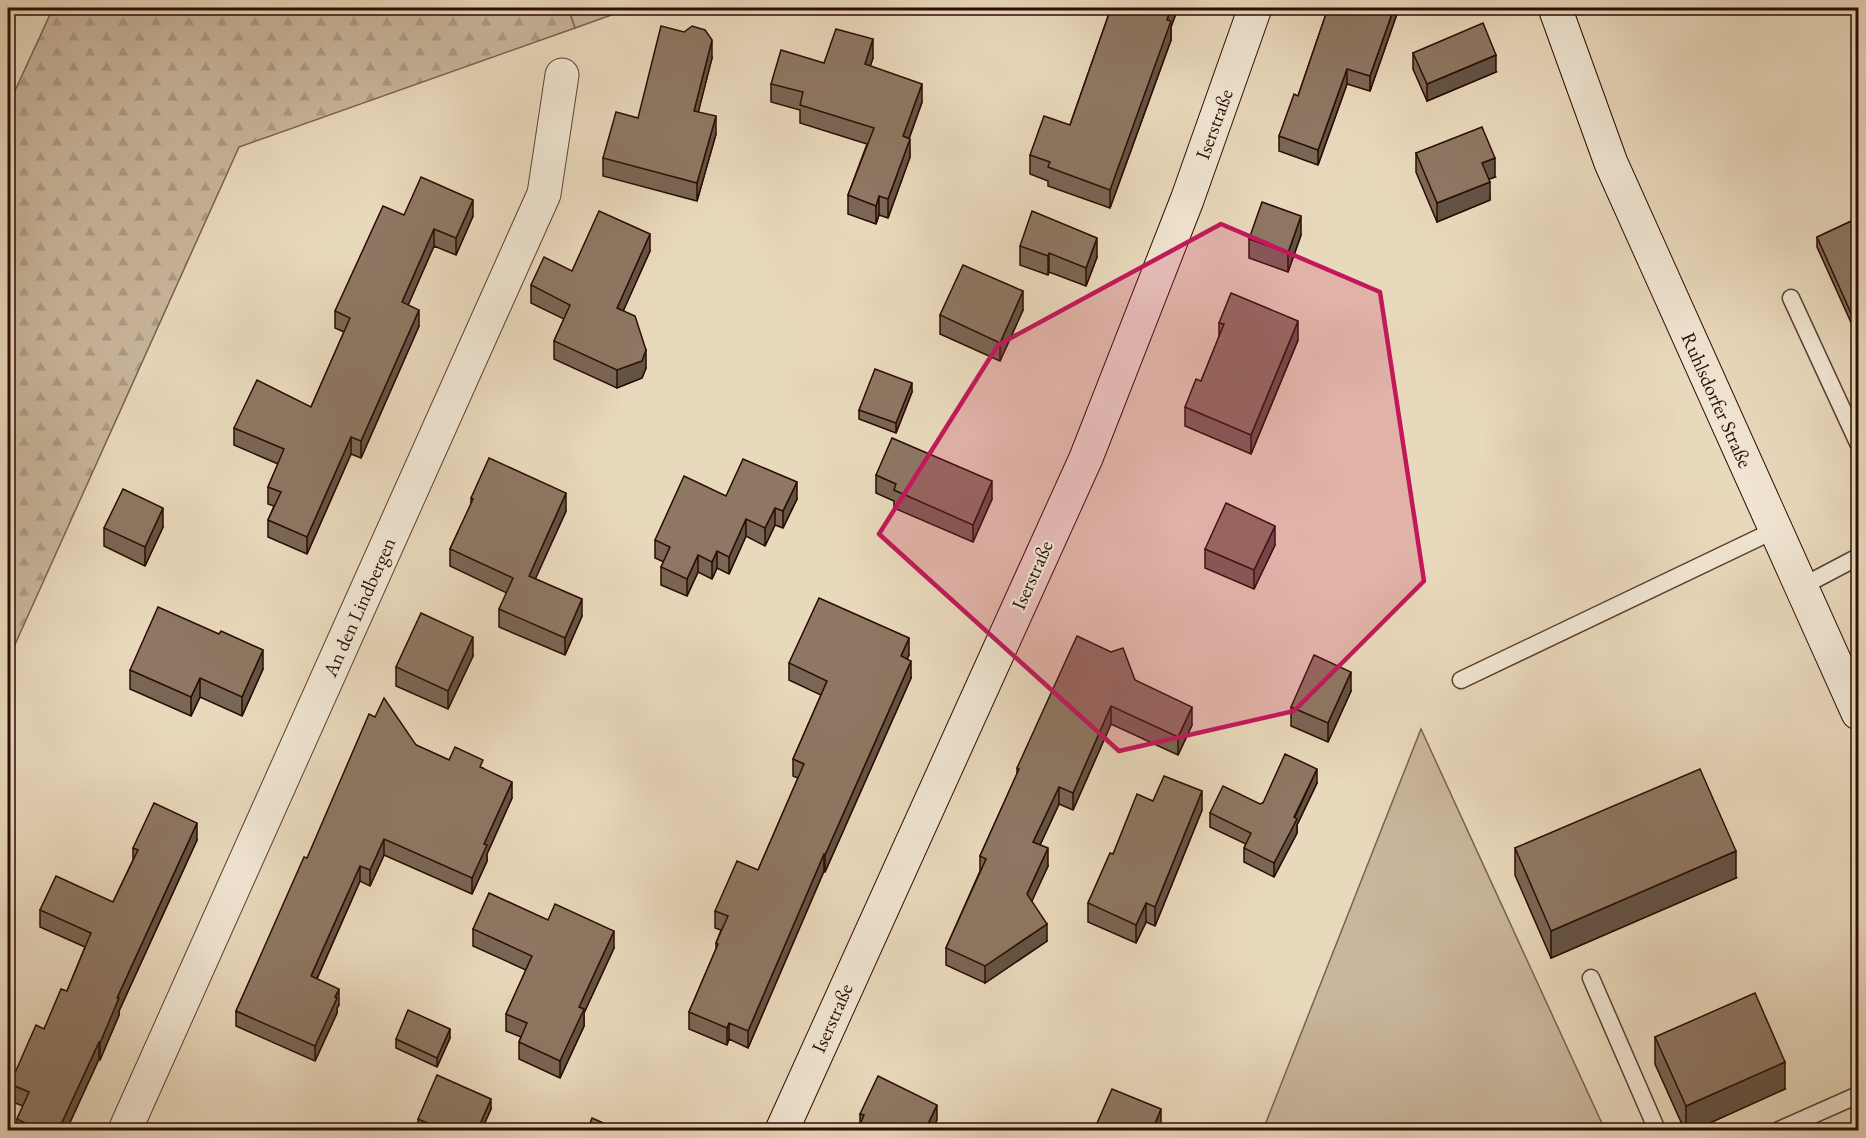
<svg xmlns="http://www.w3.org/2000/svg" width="1866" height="1138" font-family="'EB Garamond',serif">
<defs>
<pattern id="forest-firs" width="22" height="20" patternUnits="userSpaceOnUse" patternTransform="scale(1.5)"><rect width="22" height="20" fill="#c9b69c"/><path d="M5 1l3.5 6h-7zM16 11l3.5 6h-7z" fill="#ad9b85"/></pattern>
</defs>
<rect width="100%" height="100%" fill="#e9d9bc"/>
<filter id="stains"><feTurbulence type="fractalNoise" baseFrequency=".00333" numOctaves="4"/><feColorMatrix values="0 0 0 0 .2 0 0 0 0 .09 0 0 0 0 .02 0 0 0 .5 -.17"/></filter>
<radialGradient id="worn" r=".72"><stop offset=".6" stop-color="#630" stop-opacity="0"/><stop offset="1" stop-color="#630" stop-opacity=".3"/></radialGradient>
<g fill="#c9b69c" stroke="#7a614f" stroke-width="1.5">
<path d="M568 8H631L575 28Z"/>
<path d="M1421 729 1605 1130H1263Z"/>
</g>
<path fill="url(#forest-firs)" stroke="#7a614f" stroke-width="1.5" d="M53 8H568L575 28 239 147 8 660V106Z"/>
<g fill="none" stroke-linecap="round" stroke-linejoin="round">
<defs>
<g id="lane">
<path d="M1791 298 1858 443"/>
<path d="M1801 587 1858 557"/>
<path d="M1461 680 1775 530"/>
<path d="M1591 978 1657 1130"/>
<path d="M1779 1130 1858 1095"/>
</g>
<path id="street" d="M125 1130 544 194 562 75"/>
<g id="secondary">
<path d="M1555 8 1611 163 1858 713"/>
<path d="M782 1130 1086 458 1187 200 1255 8"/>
</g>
</defs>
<use href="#lane" stroke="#5b3f30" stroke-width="19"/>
<use href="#street" stroke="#5b3f30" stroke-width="35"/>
<use href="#secondary" stroke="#2c0c02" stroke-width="35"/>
<use href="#lane" stroke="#f1e6d3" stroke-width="16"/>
<use href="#street" stroke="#f1e6d3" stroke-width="33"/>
<use href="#secondary" stroke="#f1e6d3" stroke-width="33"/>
</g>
<g fill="#7a6655" stroke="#2c0c02" stroke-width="1.5">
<path d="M1111 8H1178L1171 27V40L1110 208 1048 186V181L1030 174V155L1070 125Z"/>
<path d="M1328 8H1399L1370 91 1347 84 1318 165 1279 151V136L1298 96Z"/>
<path d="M1413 53 1496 72 1427 101 1413 69Z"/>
<path d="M712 58 698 112 716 134 697 201 603 176V158L638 118Z"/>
<path d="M873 58 870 66 922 102 909 139 910 157 888 218 879 215 876 224 848 214V195L867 144 800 123V110L771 102V84L824 63Z"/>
<path d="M1416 153 1495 177 1489 179 1490 200 1437 222 1416 172Z"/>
<path d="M404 215 473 216 456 255 434 246 408 305 419 326 361 458 351 454 307 554 268 537V520L274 506 268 504V487L278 464 234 445V428L311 407 344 332 335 328V311Z"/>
<path d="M1858 218V338L1817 247V237Z"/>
<path d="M1301 235 1288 272 1249 258V239Z"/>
<path d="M1020 246 1097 257 1086 286 1049 272 1048 275 1020 265Z"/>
<path d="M650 251 623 311 646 368 642 378 617 388 554 359V341L564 319 531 303V285L572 271Z"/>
<path d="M1023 310 1000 361 940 334V315Z"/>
<path d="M1219 323 1298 340 1251 454 1185 426V407L1201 381 1219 337Z"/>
<path d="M912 392 896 433 859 419V410Z"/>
<path d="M876 475 992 499 973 542 894 508V501L876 493Z"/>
<path d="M726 496 797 499 783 528 775 525 765 546 746 536 729 574 717 568 712 579 698 572 687 596 661 585V567L664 562 655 558V540Z"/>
<path d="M471 498 566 511 535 579 582 616 565 655 499 627V609L507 593 450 566V549L471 505Z"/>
<path d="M163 527 145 566 104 546V528Z"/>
<path d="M1275 545 1254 589 1205 568V549Z"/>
<path d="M909 655 907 659 911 678 825 872 824 871 748 1048 729 1039 727 1045 689 1029V1012L716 949V943L721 930 715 928V911L758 870 798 778 793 776V759L821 695 789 680V663Z"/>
<path d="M473 656 448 709 396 686V667Z"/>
<path d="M263 669 242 716 200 697 191 716 130 689V670Z"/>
<path d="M1135 680 1192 725 1178 755 1111 724 1073 810 1059 804 1040 845 1048 866 1031 901 1047 941 985 983 946 965V948L980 871V856L1017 774V768Z"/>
<path d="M1351 691 1328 742 1291 726V707Z"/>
<path d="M416 745 449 760 483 768 512 798 487 854V861L472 894 384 855 370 886 360 881 317 979 339 1005 337 1008V1013L315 1061 236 1026V1011L307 858Z"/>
<path d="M1317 783 1297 825V833L1274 877 1244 862V848L1246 844 1210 827V813L1260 804Z"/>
<path d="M1153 801 1202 810 1155 926 1146 922 1136 943 1088 922V903L1113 854Z"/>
<path d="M197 840 119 1011V1015L100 1060 99 1059 66 1131H17V1119L23 1106 10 1101V1084L67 991 85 947 40 927V910L113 902 133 860V848Z"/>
<path d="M1515 848 1736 878 1551 958 1515 875Z"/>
<path d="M548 920 614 948 584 1013V1026L560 1078 519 1059V1042L521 1037 506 1031V1014L526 970 473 946V929Z"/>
<path d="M1655 1037 1785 1089 1692 1131H1685L1655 1064Z"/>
<path d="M450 1038 437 1067 396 1048V1039Z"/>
<path d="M491 1109 481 1131H423L418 1128V1119Z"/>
<path d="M860 1114 937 1120 860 1124Z"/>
</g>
<g fill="#635345" stroke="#2c0c02" stroke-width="1.5">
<path d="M1171 8H1178L1171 27V40L1110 208V190Z"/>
<path d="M1394 8H1399L1370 91V76Z"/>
<path d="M873 39V58L865 82V64Z"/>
<path d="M712 40V58L694 129V111Z"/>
<path d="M1496 55V72L1427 101V84Z"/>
<path d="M1347 69V84L1318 165V150Z"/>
<path d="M922 84V102L903 155V136Z"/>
<path d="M716 116V134L697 201V183Z"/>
<path d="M910 139V157L888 218V199Z"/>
<path d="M1495 158V177L1482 182V163Z"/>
<path d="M1490 182V200L1437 222V203Z"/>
<path d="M879 196V215L876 224V206Z"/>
<path d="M473 200V216L456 255V238Z"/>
<path d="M1301 216V235L1288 272V253Z"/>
<path d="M434 229V246L402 319V302Z"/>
<path d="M650 234V251L617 325V308Z"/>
<path d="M1097 238V257L1086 286V268Z"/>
<path d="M1049 253V272L1048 275V256Z"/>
<path d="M1023 291V310L1000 361V343Z"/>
<path d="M419 310V326L361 458V441Z"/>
<path d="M1298 321V340L1251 454V435Z"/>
<path d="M646 350V368L642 378 617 388V370Z"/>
<path d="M912 383V392L896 433V423Z"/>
<path d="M351 437V454L307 554V537Z"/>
<path d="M992 481V499L973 542V525Z"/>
<path d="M797 482V499L783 528V511Z"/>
<path d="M566 493V511L529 593V576Z"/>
<path d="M163 508V527L145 566V547Z"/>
<path d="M775 508V525L765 546V528Z"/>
<path d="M746 519V536L729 574V557Z"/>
<path d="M1275 526V545L1254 589V570Z"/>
<path d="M717 551V568L712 579V562Z"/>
<path d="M698 555V572L687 596V579Z"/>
<path d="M582 599V616L565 655V638Z"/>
<path d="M473 637V656L448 709V691Z"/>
<path d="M909 638V655L901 673V656Z"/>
<path d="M263 650V669L242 716V697Z"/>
<path d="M911 661V678L825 872V855Z"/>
<path d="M1351 672V691L1328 742V723Z"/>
<path d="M200 678V697L191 716V697Z"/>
<path d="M1111 706V724L1073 810V793Z"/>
<path d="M1192 707V725L1178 755V737Z"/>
<path d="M1317 769V783L1297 825V833L1274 877V863Z"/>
<path d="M512 782V798L487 854V861L472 894V878L484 844Z"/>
<path d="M1059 787V804L1033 860V842Z"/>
<path d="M1202 791V810L1155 926V907Z"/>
<path d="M197 823V840L119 1011V1015L100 1060V1043L117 998Z"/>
<path d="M384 839V855L370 886V870Z"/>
<path d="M1048 848V866L1027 912V894Z"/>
<path d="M1736 851V878L1551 958V931Z"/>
<path d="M824 854V871L748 1048V1031Z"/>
<path d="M360 866V881L311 992V976Z"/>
<path d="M1146 903V922L1136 943V925Z"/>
<path d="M1047 924V941L985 983V966Z"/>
<path d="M614 931V948L584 1013V1026L560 1078V1061L579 1007Z"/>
<path d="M339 989V1005L337 1008V1013L315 1061V1046Z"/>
<path d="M729 1023V1039L727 1045V1028Z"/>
<path d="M450 1029V1038L437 1067V1058Z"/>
<path d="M99 1042V1059L66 1131H58Z"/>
<path d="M1785 1062V1089L1692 1131H1686V1106Z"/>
<path d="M491 1099V1109L481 1131H477Z"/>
<path d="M937 1105V1120L932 1131H926V1128Z"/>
<path d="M1161 1109V1123L1158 1131H1152Z"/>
</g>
<g fill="#8e7763" stroke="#2c0c02" stroke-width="1.5">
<path d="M1111 8H1171L1167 20 1171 21 1110 190 1048 167 1050 162 1030 155 1044 116 1070 125Z"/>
<path d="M1328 8H1394L1370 76 1347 69 1318 150 1279 136 1294 94 1298 96Z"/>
<path d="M1483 23 1496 55 1427 84 1413 53Z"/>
<path d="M661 26 684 32 692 26 705 30 712 40 694 111 716 116 697 183 603 158 616 112 638 118Z"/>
<path d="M836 29 873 39 865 64 922 84 903 136 910 139 888 199 879 196 876 206 848 195 874 128 800 105 803 92 771 84 781 50 824 63Z"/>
<path d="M1482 127 1495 158 1482 163 1490 182 1437 203 1416 153Z"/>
<path d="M421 177 473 200 456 238 434 229 402 302 419 310 361 441 351 437 307 537 268 520 281 492 268 487 284 449 234 428 257 380 311 407 350 318 335 311 383 206 404 215Z"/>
<path d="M1262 202 1301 216 1288 253 1249 239Z"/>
<path d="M599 211 650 234 617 308 635 316 646 350 642 361 617 370 554 341 570 305 531 285 544 257 572 271Z"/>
<path d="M1032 211 1097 238 1086 268 1049 253 1048 256 1020 246Z"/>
<path d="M1858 218V329L1817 237Z"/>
<path d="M963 265 1023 291 1000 343 940 315Z"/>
<path d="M1231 293 1298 321 1251 435 1185 407 1196 379 1201 381 1224 324 1219 323Z"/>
<path d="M875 369 912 383 896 423 859 410Z"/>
<path d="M892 438 992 481 973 525 894 490 896 484 876 475Z"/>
<path d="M489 458 566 493 529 576 582 599 565 638 499 609 513 578 450 549 473 499 471 498Z"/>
<path d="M743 459 797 482 783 511 775 508 765 528 746 519 729 557 717 551 712 562 698 555 687 579 661 567 670 547 655 540 684 476 726 496Z"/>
<path d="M123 489 163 508 145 547 104 528Z"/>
<path d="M1226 503 1275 526 1254 570 1205 549Z"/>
<path d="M819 598 909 638 901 656 911 661 825 855 824 854 748 1031 729 1023 727 1028 689 1012 718 944 716 943 728 916 715 911 737 861 758 870 804 764 793 759 827 681 789 663Z"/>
<path d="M158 607 219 634 221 631 263 650 242 697 200 678 191 697 130 670Z"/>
<path d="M421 613 473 637 448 691 396 667Z"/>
<path d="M1077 636 1111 652 1123 648 1135 680 1192 707 1178 737 1111 706 1073 793 1059 787 1033 842 1048 848 1027 894 1047 924 985 966 946 948 986 859 980 856 1019 769 1017 768Z"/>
<path d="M1314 655 1351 672 1328 723 1291 707Z"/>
<path d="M384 698 416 745 449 760 455 747 483 760 480 767 512 782 484 844 487 845 472 878 384 839 370 870 360 866 311 976 339 989 335 997 337 998 315 1046 236 1011 304 857 307 858 369 714 375 717Z"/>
<path d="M1285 754 1317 769 1294 817 1297 819 1274 863 1244 848 1251 833 1210 813 1223 786 1260 804 1263 803Z"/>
<path d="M1700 769 1736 851 1551 931 1515 848Z"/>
<path d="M1164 776 1202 791 1155 907 1146 903 1136 925 1088 903 1110 853 1113 854 1137 794 1153 801Z"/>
<path d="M154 803 197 823 117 998H119L100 1043 99 1042 58 1131H41L17 1119 29 1092 10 1084 36 1025 44 1029 61 989 67 991 91 933 40 910 56 876 113 902 138 850 133 848Z"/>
<path d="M489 893 548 920 555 904 614 931 579 1007 584 1009 560 1061 519 1042 527 1023 506 1014 532 956 473 929Z"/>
<path d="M1755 993 1785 1062 1686 1106 1655 1037Z"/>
<path d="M408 1010 450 1029 437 1058 396 1039Z"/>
<path d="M437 1075 491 1099 477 1131H446L418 1119Z"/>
<path d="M878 1076 937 1105 926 1128 930 1131H857L864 1115 860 1114Z"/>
<path d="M1112 1089 1161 1109 1152 1131H1097L1094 1130Z"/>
<path d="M592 1118 621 1131H587Z"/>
<path d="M636 1125 647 1131H622Z"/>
</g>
<path fill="#c2185b" fill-opacity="0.2" stroke="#c2185b" stroke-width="4.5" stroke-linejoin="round" d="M1221 224 1380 292 1424 581 1294 711 1119 751 879 534 998 345Z"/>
<g text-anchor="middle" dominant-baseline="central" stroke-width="4.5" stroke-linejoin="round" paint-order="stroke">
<g font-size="20" fill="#2c0c02" stroke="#f1e6d3">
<text transform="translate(1214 124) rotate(-70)">Iserstraße</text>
<text transform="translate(1717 400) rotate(66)">Ruhlsdorfer Straße</text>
<text transform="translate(1032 575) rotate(-66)">Iserstraße</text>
<text transform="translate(359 607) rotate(-66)">An den Lindbergen</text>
<text transform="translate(832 1018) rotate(-66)">Iserstraße</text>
</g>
</g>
<rect width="1866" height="1138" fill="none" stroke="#e9d9bc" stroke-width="30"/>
<rect x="9" y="9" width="1848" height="1120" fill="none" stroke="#2c0c02" stroke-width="3"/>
<rect x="15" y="15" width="1836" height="1108" fill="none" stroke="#2c0c02" stroke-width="1.5"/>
<rect width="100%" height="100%" filter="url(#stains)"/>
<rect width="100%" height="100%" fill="url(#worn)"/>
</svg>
